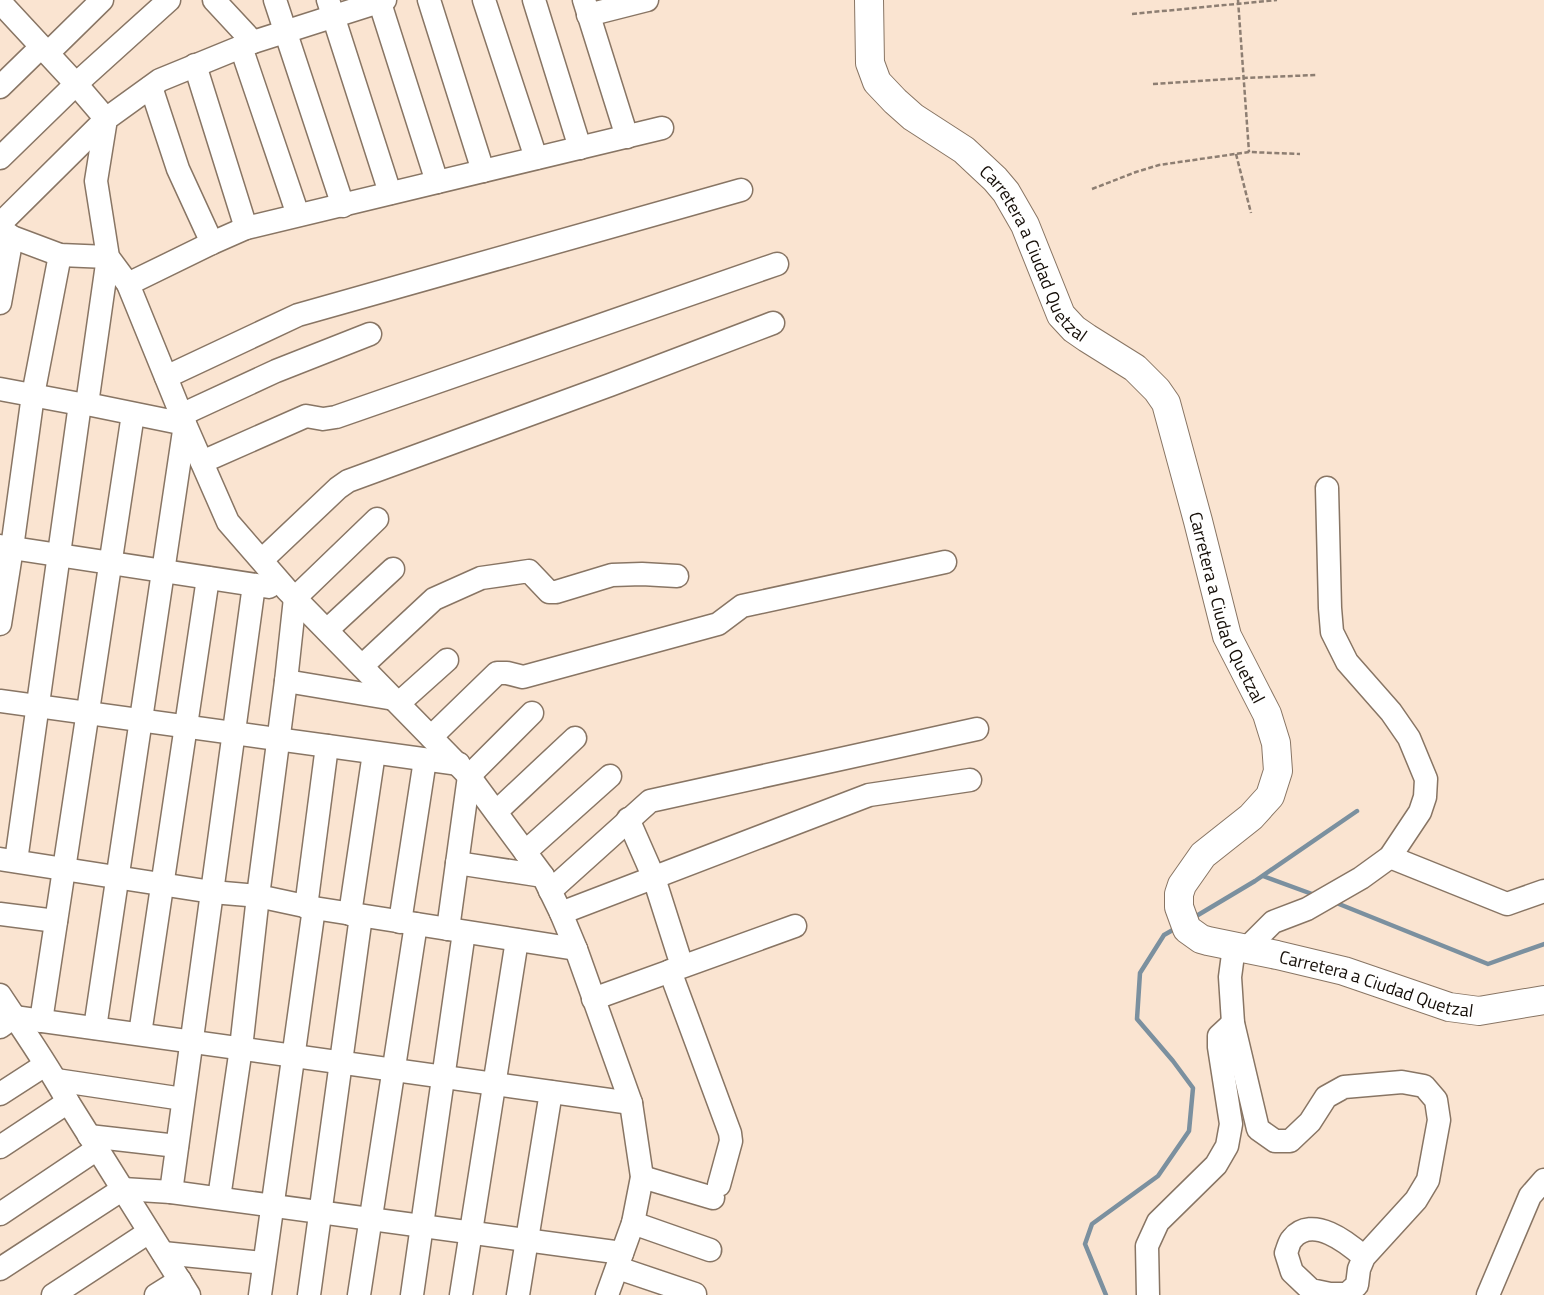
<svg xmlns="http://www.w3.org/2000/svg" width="1544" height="1295" font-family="'Titillium Web',sans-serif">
<rect width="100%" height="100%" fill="#fae4d1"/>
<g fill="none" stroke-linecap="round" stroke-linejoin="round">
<g stroke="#7b909f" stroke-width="4.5">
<path d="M1263 876 1312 894"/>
<path d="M1339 904 1488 964 1544 944"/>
<path d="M1193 918 1255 881 1357 811"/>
<path d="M1106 1295 1085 1244 1092 1224 1158 1176 1189 1131 1193 1088 1173 1061 1137 1019 1140 973 1164 935 1178 927"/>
</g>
<defs>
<g id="minor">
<path d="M214 0 253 42"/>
<path d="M275 0 343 206"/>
<path d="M328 0 390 193"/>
<path d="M379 0 437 182"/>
<path d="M385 0 253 42 160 80 106 119 96 181 108 257 128 284 185 424 228 522 287 590 469 776 543 876 561 913 576 949 631 1103 642 1177 633 1223 607 1295"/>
<path d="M429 0 483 171"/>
<path d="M484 0 536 158"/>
<path d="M534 0 580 148"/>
<path d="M584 0 627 137"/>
<path d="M0 2 76 84 106 119 0 224"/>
<path d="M588 15 647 0"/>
<path d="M241 47 298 215"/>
<path d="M48 53 102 0"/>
<path d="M195 65 246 228"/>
<path d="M0 87 41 47"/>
<path d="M151 87 178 169 212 243"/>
<path d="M0 158 76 84 169 0"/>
<path d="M0 228 12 237 60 255 108 257 87 404"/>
<path d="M128 284 212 243 246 228 662 128"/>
<path d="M0 303 12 237"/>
<path d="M166 377 298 315 741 190"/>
<path d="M0 389 80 404H87L185 424 95 1028"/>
<path d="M181 415 276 371 370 334"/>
<path d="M202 462 306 416 323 419 336 417 777 264"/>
<path d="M0 546 269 587"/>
<path d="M262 560 338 488 348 481 610 385 773 323"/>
<path d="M0 624 12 548 33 395 60 255"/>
<path d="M327 630 393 569"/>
<path d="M362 666 434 599 481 578 529 571 549 592H556L612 575 642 574 677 576"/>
<path d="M286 681 394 699"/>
<path d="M0 701 459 764"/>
<path d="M399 703 447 660"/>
<path d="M431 737 497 673H507L523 677 718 624 742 606 945 562"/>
<path d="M496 812 575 738"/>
<path d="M628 819 654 878 682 966"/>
<path d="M525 852 610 776"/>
<path d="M1390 857 1507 904 1544 891"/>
<path d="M0 859 212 892 258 896 314 908 576 949"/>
<path d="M16 861 80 404"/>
<path d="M457 863 543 876"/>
<path d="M550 891 650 801 977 729"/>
<path d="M306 907 327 746"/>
<path d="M561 913 869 795 970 780"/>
<path d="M0 914 56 921"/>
<path d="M350 914 374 753"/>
<path d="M400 922 425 760"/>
<path d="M448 929 469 776 532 713"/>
<path d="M1234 947 1230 977 1233 1023 1258 1129 1275 1141H1290L1310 1122 1326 1097 1344 1087 1402 1082 1424 1086 1436 1100 1439 1120 1428 1180 1416 1200 1364 1257 1359 1269 1357 1285 1347 1294H1330L1311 1290 1292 1272 1286 1253C1288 1248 1289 1242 1292 1239 1312 1214 1348 1243 1364 1257"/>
<path d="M1246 949 1273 922 1307 909 1361 878 1390 857 1420 812 1425 797 1426 779 1409 738 1391 712 1347 662 1332 632 1330 608 1327 488"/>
<path d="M670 971 730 1133 731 1141 719 1185"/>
<path d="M0 995C23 1030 48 1065 68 1102L189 1295"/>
<path d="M593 999 795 926"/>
<path d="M41 1021 133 414"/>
<path d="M0 1027 14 1017 631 1103"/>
<path d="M140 1034 208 578"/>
<path d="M56 1080 183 1099"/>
<path d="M0 1094 45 1065"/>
<path d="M89 1136 177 1146"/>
<path d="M0 1147 68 1102"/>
<path d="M642 1177 713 1198"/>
<path d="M171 1192 254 585"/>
<path d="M219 1198 241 1048 258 896 286 681 295 598 377 519"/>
<path d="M0 1214 97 1149"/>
<path d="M633 1223 710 1250"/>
<path d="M163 1253 264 1263"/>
<path d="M618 1268 695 1294"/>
<path d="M0 1269 123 1189 171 1192 622 1253"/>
<path d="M53 1295 149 1232"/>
<path d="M156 1295 180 1280"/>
<path d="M260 1295 314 908"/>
<path d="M309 1295 361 916"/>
<path d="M359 1295 416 924"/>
<path d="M412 1295 464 932"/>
<path d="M461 1295 517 940"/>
<path d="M518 1295 551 1092"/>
<path d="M1148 1295 1147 1246 1158 1222 1216 1165 1227 1146 1231 1124 1219 1047V1036L1233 1023"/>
<path d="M1488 1295 1530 1196 1544 1180"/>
</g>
<g id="major">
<path id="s1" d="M869 0 870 63 877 82 895 101 913 117 964 150 995 179 1006 192 1025 225 1061 315 1074 329 1087 338 1135 368 1157 390 1166 403 1198 521 1227 636 1267 714 1276 743 1278 771 1270 796 1251 817 1203 855 1182 885 1179 894V907L1187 929 1201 939 1208 941 1277 955 1344 971 1449 1007 1479 1011 1544 1000"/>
</g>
</defs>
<use href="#minor" stroke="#887564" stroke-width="25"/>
<use href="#major" stroke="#887564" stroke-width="30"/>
<g stroke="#8d7e72" stroke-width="2.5" stroke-dasharray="5 2.5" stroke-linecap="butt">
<path d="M1238 0 1249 152"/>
<path d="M1132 14 1277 0"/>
<path d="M1153 84 1243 78 1316 75"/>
<path d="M1236 154 1251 213"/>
<path d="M1092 189 1136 172 1159 165 1249 152 1300 154"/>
</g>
<use href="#minor" stroke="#fff" stroke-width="22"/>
<use href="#major" stroke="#fff" stroke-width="28"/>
</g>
<g text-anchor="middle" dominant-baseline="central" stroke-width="4" stroke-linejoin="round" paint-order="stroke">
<g font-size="18" fill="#150e08" stroke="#fff">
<text stroke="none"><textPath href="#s1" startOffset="321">Carretera a Ciudad Quetzal</textPath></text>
<text stroke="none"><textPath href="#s1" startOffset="741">Carretera a Ciudad Quetzal</textPath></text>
<text stroke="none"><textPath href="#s1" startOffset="1311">Carretera a Ciudad Quetzal</textPath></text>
</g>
</g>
</svg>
